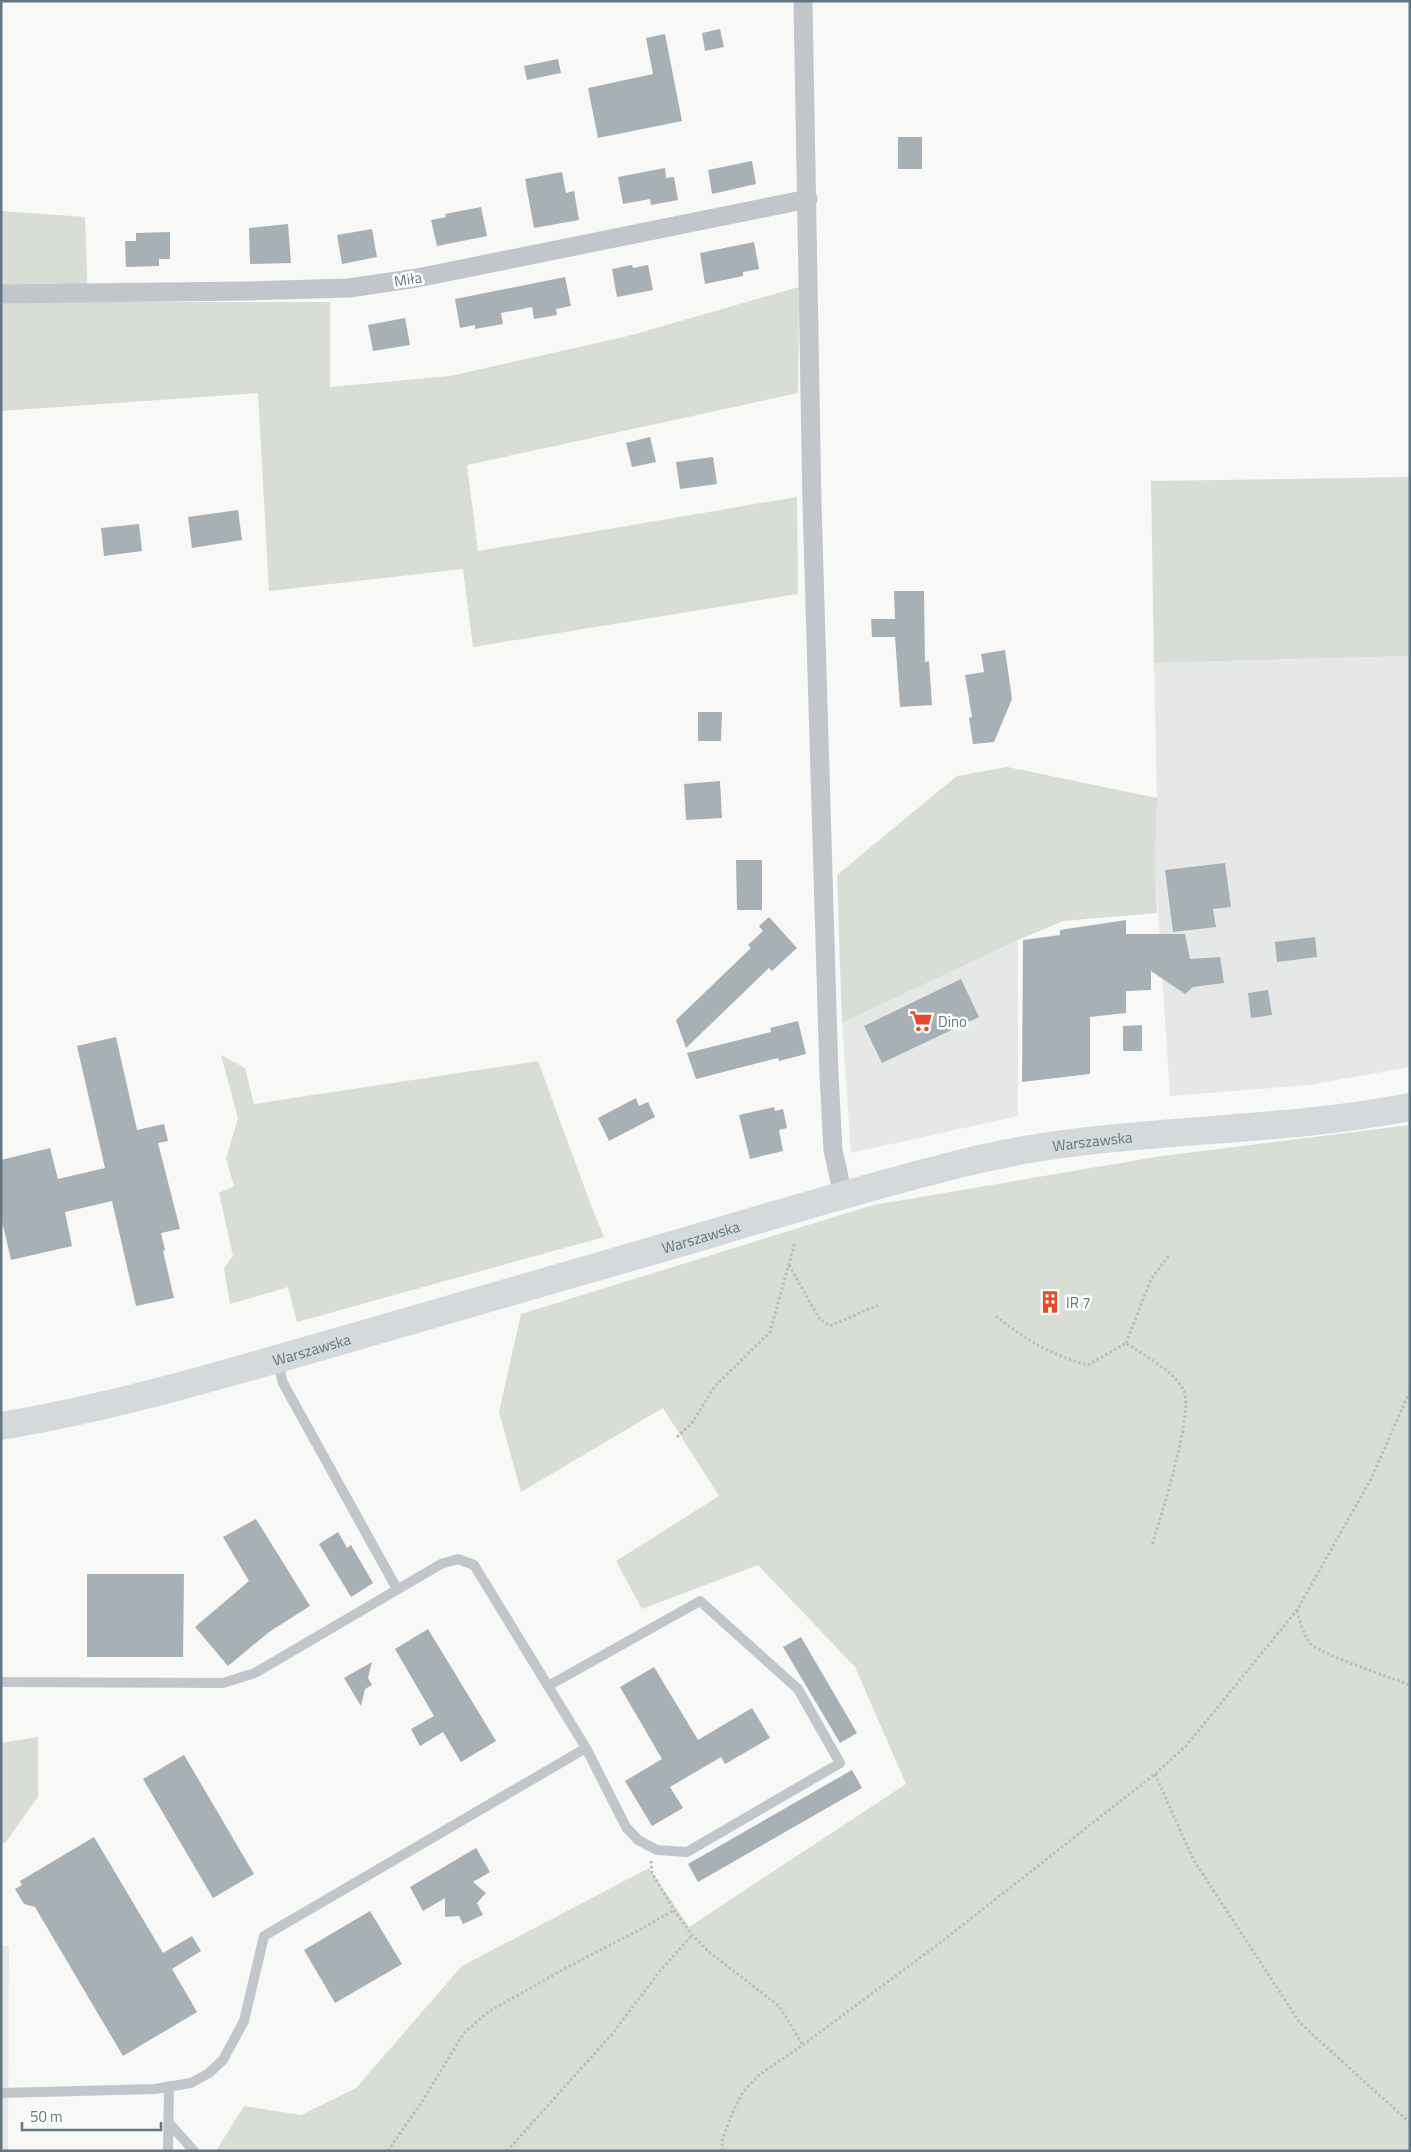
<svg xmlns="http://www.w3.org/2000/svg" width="1411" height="2152" font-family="'Titillium Web',sans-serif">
<rect width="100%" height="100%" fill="#f8f8f6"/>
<g fill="#e6e8e7">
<path d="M1410 656V1067L1309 1085 1170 1096 1155 865 1157 798 1154 663Z"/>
<path d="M1018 940V1116L851 1153 842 1023Z"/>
<path d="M1 1946H9L8 2151H1Z"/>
</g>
<g fill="#d8ddd5">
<path d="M1 211 85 217 88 302H330V387L450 376 628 336 799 287 798 393 467 465 478 551 797 497 798 594 473 647 463 569 269 591 258 393 1 411Z"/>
<path d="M1410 477V656L1154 663 1151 481Z"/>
<path d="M1007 767 1157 798 1155 865 1157 913 1063 921 1018 940 842 1023 837 875 957 776Z"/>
<path d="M221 1055 245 1068 254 1104 538 1061 592 1208 604 1237 297 1322 288 1287 230 1304 224 1268 233 1256 219 1193 234 1186 226 1159 238 1118Z"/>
<path d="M1410 1125V2151H216L244 2106 301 2115 356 2088 462 1966 649 1868 689 1927 906 1784 855 1667 758 1565 642 1609 616 1561 719 1496 663 1408 521 1492 499 1412 521 1314 873 1205 1162 1156Z"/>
<path d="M38 1737V1797L5 1843 1 1844V1743Z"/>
</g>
<g fill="#a6b0b5">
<path d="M720 29 724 47 705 51 702 33Z"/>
<path d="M665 34 682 121 598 138 588 88 653 74 646 38Z"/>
<path d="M558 59 561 73 527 80 524 66Z"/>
<rect x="898" y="137" width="24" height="32"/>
<path d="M752 161 756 184 712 194 708 170Z"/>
<path d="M665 168 666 178 674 177 678 200 651 205 650 199 623 204 618 177Z"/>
<path d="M562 172 566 193 574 191 579 220 534 228 525 179Z"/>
<path d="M481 207 487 236 437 246 431 220 446 217 445 214Z"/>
<path d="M288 224 291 263 250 264 249 228Z"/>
<path d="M372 229 377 257 342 264 337 235Z"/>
<path d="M170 232V259H159V266L126 267 125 241H136V233Z"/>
<path d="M754 242 759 269 743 272V276L705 284 700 253Z"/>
<path d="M632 265 633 268 648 265 653 290 617 297 612 269Z"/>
<path d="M565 277 571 306 556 309 557 315 534 319 532 307 501 313 503 324 475 329V325L460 328 455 299Z"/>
<path d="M405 318 410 345 373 351 368 325Z"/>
<path d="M650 437 656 462 632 467 626 443Z"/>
<path d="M713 457 717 484 680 489 676 462Z"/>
<path d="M238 510 242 540 192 548 188 517Z"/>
<path d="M139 524 142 551 104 556 101 528Z"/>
<path d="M894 591H924L925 662 929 661 932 705 900 707 895 637H872L871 619H895Z"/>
<path d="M1005 650 1012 699 994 742 973 744 969 718 972 717 965 675 984 672 981 654Z"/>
<path d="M698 712H722L721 741H698Z"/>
<path d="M720 781 722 818 686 820 684 784Z"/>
<path d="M736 860H762V910H737Z"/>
<path d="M1225 863 1231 907 1213 909 1216 927 1173 932 1165 870Z"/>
<path d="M769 917 797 948 772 971 769 968 686 1048 676 1020 751 948 748 945 763 931 759 926Z"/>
<path d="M1126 920V934H1185L1190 959 1220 957 1224 983 1193 987 1185 994 1151 971V990L1126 991V1013L1090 1017V1074L1022 1082 1023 940 1060 935V930Z"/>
<path d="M1315 937 1317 957 1277 962 1275 942Z"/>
<path d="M961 979 979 1017 882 1063 864 1026Z"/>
<path d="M1268 990 1272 1015 1251 1018 1248 993Z"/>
<path d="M798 1021 806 1054 779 1061 778 1058 696 1079 687 1053 771 1032 770 1028Z"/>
<path d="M1142 1025V1051H1123V1026Z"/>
<path d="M116 1037 137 1130 164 1124 168 1141 158 1143 180 1229 161 1233 165 1250 163 1251 174 1298 136 1306 112 1201 65 1212 72 1246 11 1260 1 1217V1160L50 1148 58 1179 105 1168 77 1046Z"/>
<path d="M636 1098 639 1106 648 1102 655 1117 609 1141 598 1118Z"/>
<path d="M774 1107 775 1111 783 1109 787 1128 779 1130 783 1151 750 1159 739 1115Z"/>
<path d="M256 1519 310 1606 269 1632 228 1666 195 1627 249 1581 223 1537Z"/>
<path d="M338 1532 347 1548 351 1545 373 1583 351 1597 319 1544Z"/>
<path d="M87 1574H184L183 1657H87Z"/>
<path d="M428 1629 496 1741 461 1762 443 1732 420 1746 411 1729 434 1716 395 1649Z"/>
<path d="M801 1637 857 1733 840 1743 783 1647Z"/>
<path d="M372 1662 368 1678 372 1685 365 1689 361 1706 344 1678Z"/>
<path d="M654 1667 698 1740 752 1708 770 1738 725 1764 721 1757 670 1787 683 1808 652 1826 625 1781 662 1759 620 1687Z"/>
<path d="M184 1755 254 1874 213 1898 143 1779Z"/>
<path d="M852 1770 862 1788 698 1882 688 1864Z"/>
<path d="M94 1837 163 1953 192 1936 201 1951 172 1969 197 2012 123 2056 35 1907 24 1904 15 1889 22 1885 20 1881Z"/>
<path d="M476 1848 490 1872 473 1882 486 1893 477 1903 483 1915 463 1924 459 1916 445 1917V1898L423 1911 410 1887Z"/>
<path d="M370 1911 402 1964 335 2003 304 1950Z"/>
</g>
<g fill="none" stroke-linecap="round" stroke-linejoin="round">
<g stroke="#b9bdc0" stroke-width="3" stroke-dasharray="2.5 2.5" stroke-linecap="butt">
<path d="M789 1265 820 1320 830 1326 878 1305"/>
<path d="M996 1316C1024 1339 1053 1356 1088 1365L1126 1343C1143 1355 1176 1372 1184 1391 1194 1414 1160 1518 1152 1546"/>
<path d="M1126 1343 1151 1279 1170 1254"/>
<path d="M677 1437 692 1423 715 1386 770 1332 795 1242"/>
<path d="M1297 1611C1300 1621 1303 1634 1310 1643 1318 1654 1393 1678 1410 1685"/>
<path d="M1155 1774 1193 1859 1300 2023 1410 2123"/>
<path d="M651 1861 652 1873 674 1910 692 1935 709 1952 779 2006 803 2045"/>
<path d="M388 2151 423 2100 464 2033 488 2012 564 1969 641 1929 674 1910"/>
<path d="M507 2151 612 2034 660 1971 692 1935"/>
<path d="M723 2151 722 2140 734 2109 743 2092 760 2074 803 2045 941 1942 1155 1774 1186 1746 1297 1610 1371 1479 1410 1391"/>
</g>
<g stroke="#c1c6ca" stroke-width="10">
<path d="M277 1361 283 1383 397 1589"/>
<path d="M1 1682 223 1683 255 1673 441 1564 458 1559 474 1565 586 1748 264 1936 244 2021 223 2060 209 2073 191 2083 155 2089 1 2093"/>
<path d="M548 1686 700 1601 798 1689 840 1763 687 1852 657 1850 638 1840 626 1827 586 1748"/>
<path d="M169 2123 194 2151"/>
<path d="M168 2151 169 2086"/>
</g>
<g stroke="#c1c6ca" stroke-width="19">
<path d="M803 1 812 504 829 1075 833 1150 843 1195"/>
<path d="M1 294 249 291 349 288 417 278 808 199"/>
</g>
<path stroke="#d4d9dc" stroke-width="28" id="s1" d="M1 1426C116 1407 228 1373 340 1341 452 1308 564 1277 676 1244 771 1216 866 1187 963 1163 1109 1126 1262 1136 1410 1107"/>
</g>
<defs>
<symbol id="supermarket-bare" viewBox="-9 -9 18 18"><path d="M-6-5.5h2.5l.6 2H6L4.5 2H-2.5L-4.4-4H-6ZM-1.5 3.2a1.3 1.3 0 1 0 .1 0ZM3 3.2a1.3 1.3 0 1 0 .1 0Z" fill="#e54b29" stroke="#fff" stroke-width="2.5" paint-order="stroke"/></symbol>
<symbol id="building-bare" viewBox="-9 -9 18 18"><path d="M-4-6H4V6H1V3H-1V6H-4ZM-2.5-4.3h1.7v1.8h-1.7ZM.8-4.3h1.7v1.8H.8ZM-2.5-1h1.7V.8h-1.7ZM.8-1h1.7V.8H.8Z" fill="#e54b29" stroke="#fff" stroke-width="2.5" paint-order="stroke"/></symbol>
</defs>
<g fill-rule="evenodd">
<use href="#supermarket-bare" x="905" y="1005" width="32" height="32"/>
<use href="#building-bare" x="1034" y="1286" width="32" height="32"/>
</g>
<g text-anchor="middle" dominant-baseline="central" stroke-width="5" stroke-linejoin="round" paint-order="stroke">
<g font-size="15" fill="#637681" stroke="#fff">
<text transform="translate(408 279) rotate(-9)">Miła</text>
<text stroke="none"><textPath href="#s1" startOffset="1129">Warszawska</textPath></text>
<text stroke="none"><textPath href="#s1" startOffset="725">Warszawska</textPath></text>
<text stroke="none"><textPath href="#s1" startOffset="320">Warszawska</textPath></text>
</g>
<g font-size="15" fill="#637681" stroke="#fff" text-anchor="start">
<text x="938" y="1021">Dino</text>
<text x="1066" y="1302">IR 7</text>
</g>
</g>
<rect width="1411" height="2152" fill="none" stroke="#637681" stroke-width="5"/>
<path d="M22 2122v8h139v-8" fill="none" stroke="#637681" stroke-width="2.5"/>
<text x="30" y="2122" font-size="15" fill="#637681" stroke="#ffffff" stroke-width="4" paint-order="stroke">50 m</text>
</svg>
